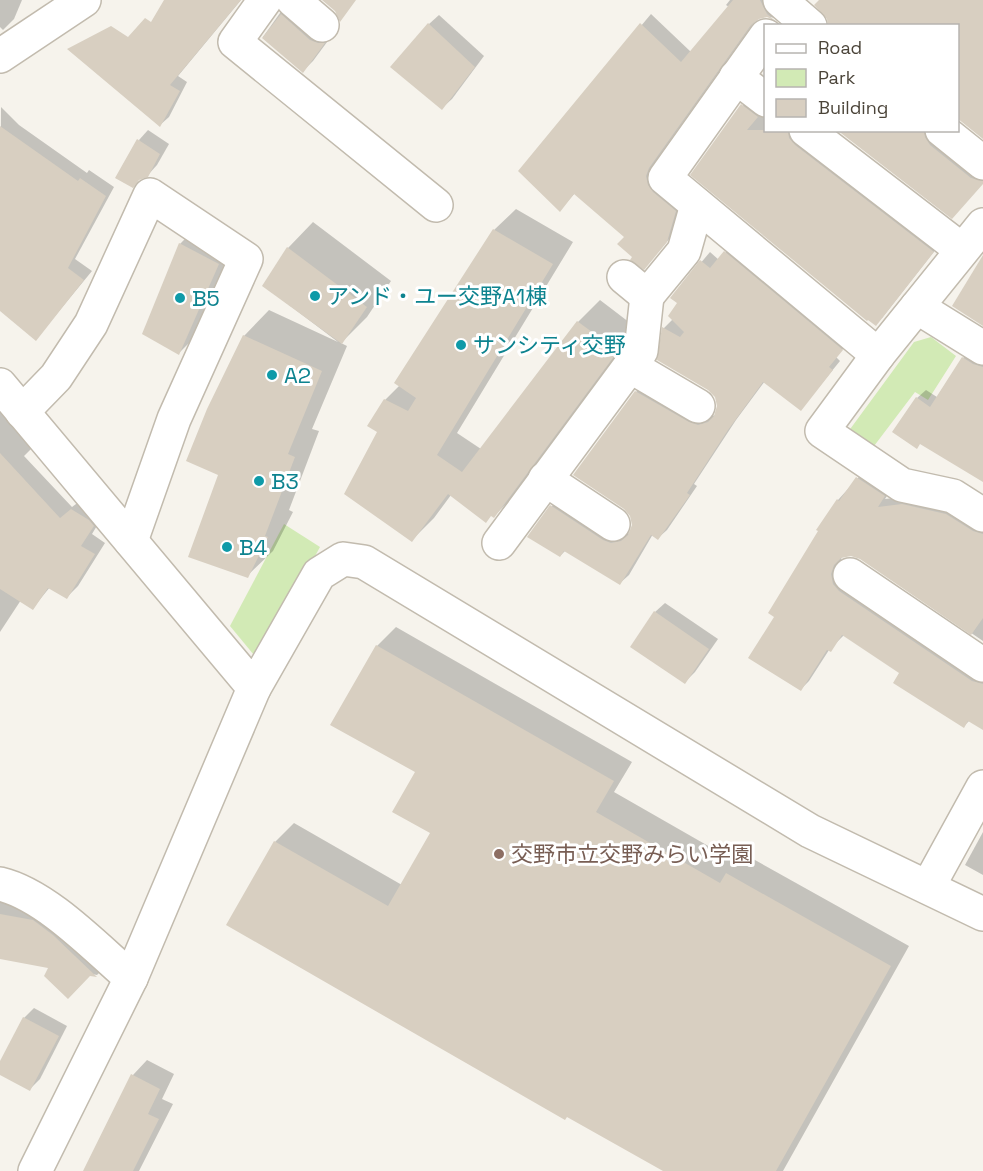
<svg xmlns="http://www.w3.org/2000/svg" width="983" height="1171" font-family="'Space Grotesk','Noto Sans JP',sans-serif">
<rect width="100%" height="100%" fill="#f6f3ec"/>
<g fill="#d2eab5">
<path d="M931 337 956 356 928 400 915 392 871 450 848 432 914 342Z"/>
<path d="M284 524 320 547 258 660 230 626Z"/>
</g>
<g fill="#0003">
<path d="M0 0H22L14 19 3 30 0 27Z"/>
<path d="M166 0H241L178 76 187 82 169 117 160 125Z"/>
<path d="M730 0H776L783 8 774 18 767 16 757 18 659 156 656 165 685 201 677 230 644 268 634 257 626 236 575 193 560 210 520 170 651 14 691 52 729 7 726 5Z"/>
<path d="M290 3 333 34 313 61 303 71 263 37 280 13Z"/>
<path d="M439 15 484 56 452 99 442 108 429 24Z"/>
<path d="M748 99 766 111V130H794L939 245 882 318 692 174Z"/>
<path d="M1 107 19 125 87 173 89 170 114 187 75 259 92 271 36 339 0 309Z"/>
<path d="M148 130 169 144 157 165 147 176 139 140Z"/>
<path d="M840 130H931L983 174V183Z"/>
<path d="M516 209 573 242 457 433 481 449 578 322 600 300 638 329 516 494 494 516 451 495 434 518 412 540 379 431 385 400 400 385 494 230Z"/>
<path d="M205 218 243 238 204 328 179 353 180 244Z"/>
<path d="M313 222 391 281 367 317 341 343 347 346 312 429 319 431 289 510 293 512 273 551 247 576 220 474 244 336 269 310 338 342 264 286 288 248Z"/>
<path d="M733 244 850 341 836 357 840 361 801 409 765 381 736 420 694 484 697 486 667 530 658 538 653 534 629 575 620 583 566 550 560 556 552 506 560 498 620 535 631 533 633 525 636 392 645 383 708 417 716 415 718 407 716 397 709 389 659 359 664 328 673 319 679 303 672 297 710 252 719 260Z"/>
<path d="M972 349 983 354V480L917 398 926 390 937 397 963 358Z"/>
<path d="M0 399 37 443 24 456 72 507 84 498 104 514 92 534 105 543 78 586 67 597 50 587 33 608 21 600 0 632Z"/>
<path d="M866 469 893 487 885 499 912 496 983 523V641L861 558 852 555 842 556 840 564 983 673V728L970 720 964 726 901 673 844 635 829 650 809 681 800 690 776 617 838 500Z"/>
<path d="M665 603 718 639 695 672 685 682 655 612Z"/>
<path d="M396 627 632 762 614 792 738 863 746 855 909 946 783 1171H666L275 842 294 823 402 885 432 833 417 772 377 646Z"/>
<path d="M983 832V875L965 865Z"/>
<path d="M0 882 110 962 97 975 0 957Z"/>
<path d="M34 1008 67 1026 40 1079 30 1089 0 1073V1064L24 1018Z"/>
<path d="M147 1060 174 1074 162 1099 173 1104 139 1171H84L133 1075Z"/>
</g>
<g fill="#d8cfc1">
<path d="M164 0H241L170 85 180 91 160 127 67 49 111 26 128 37 145 18 151 22Z"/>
<path d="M322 0H356L340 22 335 11Z"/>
<path d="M733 0H760L767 14 774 20 767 17 759 19 751 25 649 168 646 176 648 185 653 192 676 211 667 242 644 270 630 260 632 257 617 244 624 237 574 194 560 212 518 171 640 23 681 62Z"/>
<path d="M819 0H983V139L957 118V26H828L827 19 814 5Z"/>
<path d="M281 14 310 40 318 43H325L303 73 262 38Z"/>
<path d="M428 23 475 67 442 110 390 67Z"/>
<path d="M741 104 758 117 747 130H788L789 138 795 145 934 252 876 326 868 320 867 321 690 175Z"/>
<path d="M0 126 78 181 80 178 106 196 68 268 84 280 36 341 0 311Z"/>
<path d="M837 130H924L925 137 930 145 971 178 983 181V184L952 219Z"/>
<path d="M137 139 160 154 148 177 139 180 133 188 115 178Z"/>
<path d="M493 229 553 264 437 455 462 472 577 321 618 351 494 518 491 516 486 523 448 494 412 542 344 494 377 432 367 426 384 399 408 411 416 398 394 383Z"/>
<path d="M179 243 219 264 179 355 142 334Z"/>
<path d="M287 247 367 307 342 344 262 286Z"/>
<path d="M724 251 843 350 829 367 833 370 801 411 763 382 728 430 687 493 690 495 658 540 651 535 620 585 564 551 560 557 527 537 550 505 603 540 611 543 621 541 628 535 632 525 630 516 624 509 573 475 635 391 689 422 698 425 708 422 714 416 717 406 715 397 708 390 657 360 662 327 680 337 684 332 668 316 677 303 670 298 700 260 710 268Z"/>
<path d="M983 255V326L952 306Z"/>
<path d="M243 335 322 371 288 454 295 457 265 536 268 537 248 578 188 557 218 475 186 461 207 409Z"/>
<path d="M962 357 973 364 983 367V482L920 444 917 449 892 432 916 397 930 407Z"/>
<path d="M0 453 60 518 71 509 89 520 94 526 81 546 95 554 67 599 48 588 33 610 0 589Z"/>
<path d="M856 477 885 496 878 507 902 504 946 514 973 531 983 534V618L971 635 860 559 851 556 841 558 834 565 831 574 833 584 839 591 972 681 983 684V730L968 721 964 728 893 683 899 673 842 635 831 652 827 650 801 691 748 658 774 617 768 613 818 531 816 530 837 499 839 501Z"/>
<path d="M654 611 709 649 685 684 630 647Z"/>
<path d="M376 645 614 781 596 812 720 883 726 873 891 966 776 1171H663L567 1117 565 1120 226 925 274 841 388 906 430 833 392 812 415 772 330 725Z"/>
<path d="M0 914 33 920 53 935 97 977 90 976 68 999 44 976 48 968 0 959Z"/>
<path d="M23 1017 59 1036 30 1091 0 1075V1061Z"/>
<path d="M131 1074 160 1089 148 1114 159 1119 133 1171H83Z"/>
</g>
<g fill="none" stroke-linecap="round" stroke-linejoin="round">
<defs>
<g id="minor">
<path d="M265 0 235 42 436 205"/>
<path d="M293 0 322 25"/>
<path d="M780 0 810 26"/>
<path d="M766 36 665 178 878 355"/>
<path d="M0 56 84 0"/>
<path d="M736 77 766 100"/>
<path d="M806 130 962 250"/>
<path d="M942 130 983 163"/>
<path d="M983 225 878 355 822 431 902 485 953 496 983 515"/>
<path d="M624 277 647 296 684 251 697 205"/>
<path d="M917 307 983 348"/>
<path d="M630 366 698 406"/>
<path d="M0 385 254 688 319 574 343 559 364 562 810 831 983 914"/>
<path d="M22 412 56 377 91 324 150 195 246 259 174 419 131 541"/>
<path d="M545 479 613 524"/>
<path d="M499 543 641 351 647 296"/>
<path d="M850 575 983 665"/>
<path d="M0 884C46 895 95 947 131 978"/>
<path d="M928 887 983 787"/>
<path d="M35 1171 131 978 254 688"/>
</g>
</defs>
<use href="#minor" stroke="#c2bbae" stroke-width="36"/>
<use href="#minor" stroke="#fff" stroke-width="33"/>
</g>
<g fill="#0f9aa8" stroke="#fff" stroke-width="2">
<circle cx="315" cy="296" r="6"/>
<circle cx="180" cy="298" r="6"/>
<circle cx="461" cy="345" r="6"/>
<circle cx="272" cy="375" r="6"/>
<circle cx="259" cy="481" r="6"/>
<circle cx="227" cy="547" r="6"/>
</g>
<circle fill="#8d6e63" stroke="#fff" stroke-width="2" cx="499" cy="854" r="6"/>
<g text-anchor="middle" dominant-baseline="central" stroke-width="6" stroke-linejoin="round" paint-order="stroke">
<g font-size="22" fill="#0d838f" stroke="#fff" text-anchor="start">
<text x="327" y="296">アンド・ユー交野A1棟</text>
<text x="192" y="298">B5</text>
<text x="473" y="345">サンシティ交野</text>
<text x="284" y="375">A2</text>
<text x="271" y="481">B3</text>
<text x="239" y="547">B4</text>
</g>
<g font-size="22" fill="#785e54" stroke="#fff" text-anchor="start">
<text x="511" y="854">交野市立交野みらい学園</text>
</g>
</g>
<rect x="764" y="24" width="195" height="108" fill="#ffffff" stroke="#b7b4b0" stroke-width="1.5"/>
<rect x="776" y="44" width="30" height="9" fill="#ffffff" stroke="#b7b4b0" stroke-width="1.5"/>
<text x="818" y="54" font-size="18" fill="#4b4439">Road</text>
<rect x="776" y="69" width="30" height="18" fill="#d2eab5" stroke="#b7b4b0" stroke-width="1.5"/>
<text x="818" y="84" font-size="18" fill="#4b4439">Park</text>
<rect x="776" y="99" width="30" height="18" fill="#d8cfc1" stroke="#b7b4b0" stroke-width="1.5"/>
<text x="818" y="114" font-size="18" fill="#4b4439">Building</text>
</svg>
